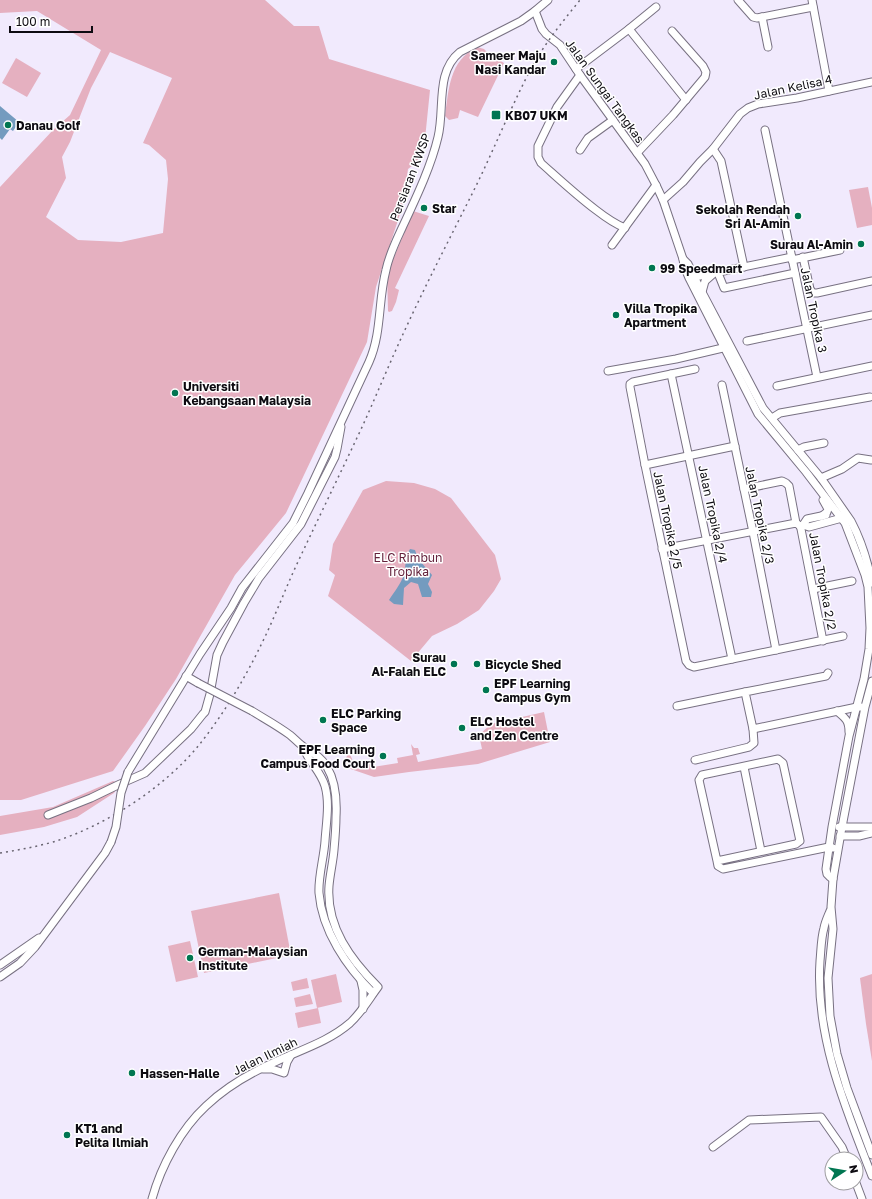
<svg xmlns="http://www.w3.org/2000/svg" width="872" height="1199" font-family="'Golos Text',sans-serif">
<rect width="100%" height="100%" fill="#f1eafd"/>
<g fill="#e5b0c0" fill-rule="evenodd">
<path d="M0 0H265L294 26H319L329 59 430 90 425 139 417 162 408 169 403 205 376 287 367 342 286 513 235 575 176 679 145 726 113 771 21 800H0V187L53 130 70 115 101 50 37 11 0 13ZM110 52 172 78 143 143 149 145 166 160 168 179 163 233 121 242 78 240 46 217 66 178 62 157 70 142 91 88Z"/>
<path d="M477 47 484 49 489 54 504 63 478 117 460 110 458 118 449 120 445 116C449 89 449 61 477 47Z"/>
<path d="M16 58 41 73 27 97 2 83Z"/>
<path d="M868 187 872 208V225L857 228 849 190Z"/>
<path d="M413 211 429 216 395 288 399 290 396 302 392 311 389 312 388 311 387 274Z"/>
<path d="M386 481 414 483 435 489 451 498 495 555 501 579 494 591 479 610 457 624 432 636 411 661 328 596 335 575 329 570 333 544 363 490Z"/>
<path d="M544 712 550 742 478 764 409 772 374 777 342 766 349 752 355 766 372 763 373 767 398 763 397 758 413 755 411 744 414 748H418L420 754 416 755 418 762 482 749 479 735 491 724Z"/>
<path d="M113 781 116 782 117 788 114 793 77 817 44 827 0 835V816L53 807Z"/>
<path d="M279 893 291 955 204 973 191 911Z"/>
<path d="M190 941 198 977 176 982 168 946Z"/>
<path d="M336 974 342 1002 317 1008 311 980Z"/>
<path d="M872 974V1061L866 1024 860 978Z"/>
<path d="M307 978 309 988 293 991 291 982Z"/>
<path d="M310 994 313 1004 296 1007 294 998Z"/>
<path d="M318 1008 321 1023 298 1028 295 1013Z"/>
</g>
<g fill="#749bbf">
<path d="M0 106 19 122 13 131 10 129 2 140 0 138Z"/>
<path d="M410 549 415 550C418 561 425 566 432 575L428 584 432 592 431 597H422L418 584 411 582 404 588 403 605 394 604 389 600C394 592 401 584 404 574 406 565 405 558 410 549Z"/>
</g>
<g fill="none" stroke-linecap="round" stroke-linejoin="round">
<defs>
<g id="minor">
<path d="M738 0 753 17 757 18 813 7"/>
<path d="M812 0 829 91"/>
<path d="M535 11 542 29 546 34 560 45 580 75 645 164 656 185 663 200 683 259 684 266 689 278 758 414 806 472 845 523 865 575 868 587 870 628 869 649 864 679 849 736 832 827 826 869 827 874 830 877 833 879"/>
<path d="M762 17 768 47"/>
<path d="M629 29 686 100"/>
<path d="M576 69 629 29 656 7"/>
<path d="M580 75 557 107 538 146V157L541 163C559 179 576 195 596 210 605 217 613 223 625 228"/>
<path d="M765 130 817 377"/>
<path d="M713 149 721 161 744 267"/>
<path d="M580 150 588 138 613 120"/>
<path d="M637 153 673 115 705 77 706 72 703 66 672 31"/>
<path d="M663 200 683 182 700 162 713 149 740 114 748 108 758 104 797 98 872 82"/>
<path d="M612 245 656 185"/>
<path d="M803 257 810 289 813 293H817L872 281"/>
<path d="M683 259 688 264 694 277 763 408 821 478 851 521C861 540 868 563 872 583"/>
<path d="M792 260 840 250"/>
<path d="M718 273 724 288 795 273"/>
<path d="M690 278 792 257"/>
<path d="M702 292 705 281 713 274"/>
<path d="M747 341 872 315"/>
<path d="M695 369 633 382 630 384V387L645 465 686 661 689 665 694 667 843 636"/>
<path d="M608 371 676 359 727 347"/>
<path d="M671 374 732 659"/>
<path d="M722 385 753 532 776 650"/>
<path d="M777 386 872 366"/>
<path d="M772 418 780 413 870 397"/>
<path d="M798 450 804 447 824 443"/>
<path d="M645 465 735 446"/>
<path d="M821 478 842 469 858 458 871 460"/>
<path d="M744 489 782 481 786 483 789 486 796 523"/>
<path d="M822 516 827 512 828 509 823 500"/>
<path d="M803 525 807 519 826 515"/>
<path d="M800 526 801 529 823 641"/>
<path d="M662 549 796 523 800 526 803 525 809 527 842 518 845 516"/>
<path d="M813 589 852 581"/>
<path d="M828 673 826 676 745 692 753 729 857 707H861"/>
<path d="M186 676 198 683"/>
<path d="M872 681 865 707 842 827 833 879 831 907 833 929 828 978 830 1016 837 1054 847 1088 872 1155"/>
<path d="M677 706 745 692"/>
<path d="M837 711C845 718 849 720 849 732"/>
<path d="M303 747C305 751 307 756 310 760 316 769 322 776 325 786 330 804 326 824 325 841 324 857 318 877 319 893 322 931 347 967 373 993"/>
<path d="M695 760 749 747 754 743 753 729"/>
<path d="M744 767 761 851"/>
<path d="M128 772 200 654 231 608 242 588 293 523 308 493 369 362C382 333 378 300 386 270 389 255 396 241 402 228 415 200 431 167 438 137 445 109 435 72 460 52L521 21 535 11 548 0"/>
<path d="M48 815 91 798 120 784 145 773 191 729 203 714 205 712 210 694 217 655 223 642 244 603 259 578 301 524 335 457 337 449 341 427"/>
<path d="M839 827H872"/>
<path d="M840 836H859L872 833"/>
<path d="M717 861 796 844 800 841 783 763 778 759 702 775 699 780 717 861 718 866 723 869 829 847 833 848"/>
<path d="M830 911C828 916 825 922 824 928 821 938 821 951 820 961 815 1036 845 1107 872 1176"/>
<path d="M0 965 39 938"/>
<path d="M0 977 20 963 35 947 105 853 111 842"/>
<path d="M361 981 363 990V1009"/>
<path d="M263 1069H272L284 1073 287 1062 291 1055"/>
<path d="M713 1147 749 1120 821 1117 842 1147 847 1159"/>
<path d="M856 1183 862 1199"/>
<path d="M152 1199C161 1166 181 1129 206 1106 226 1087 250 1073 275 1062 300 1050 328 1042 350 1023 361 1013 369 999 378 987 351 960 326 927 329 886 330 874 333 862 334 850 335 839 336 828 336 817 337 799 336 782 327 767 321 757 313 753 304 747 299 744 295 739 290 735 278 726 265 719 252 711"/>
</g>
</defs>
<use href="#minor" stroke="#787182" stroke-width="9"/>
<use href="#minor" stroke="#fff" stroke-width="7"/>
<path stroke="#696571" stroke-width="1.5" stroke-dasharray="2 4" stroke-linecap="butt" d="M0 853C18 850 35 847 53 842 105 826 164 788 199 745 223 715 244 680 261 645 274 619 284 592 296 566 318 519 341 472 363 425 377 394 390 362 404 332 426 284 450 238 473 192 494 150 511 106 533 65 546 42 563 21 580 0"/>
<defs>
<g id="minor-bridge">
<path d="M198 683 252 711"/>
<path d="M111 842 116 827 121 793 128 772"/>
</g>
</defs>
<use href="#minor-bridge" stroke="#787182" stroke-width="9" stroke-linecap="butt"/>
<use href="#minor-bridge" stroke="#fff" stroke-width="7"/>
</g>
<g fill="#007651" stroke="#fff" stroke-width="1.5">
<circle cx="554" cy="62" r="4"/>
<rect x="491" y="110" width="10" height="10" rx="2"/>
<circle cx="8" cy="125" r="4"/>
<circle cx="424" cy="208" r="4"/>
<circle cx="798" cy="216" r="4"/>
<circle cx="861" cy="244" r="4"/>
<circle cx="652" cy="268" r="4"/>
<circle cx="616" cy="315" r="4"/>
<circle cx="175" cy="393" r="4"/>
<circle cx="454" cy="664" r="4"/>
<circle cx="477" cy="664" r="4"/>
<circle cx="486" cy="690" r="4"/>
<circle cx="323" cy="720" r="4"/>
<circle cx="462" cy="728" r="4"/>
<circle cx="383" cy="756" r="4"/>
<circle cx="190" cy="958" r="4"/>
<circle cx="132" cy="1073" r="4"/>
<circle cx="67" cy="1135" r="4"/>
</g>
<g text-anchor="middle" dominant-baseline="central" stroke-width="3" stroke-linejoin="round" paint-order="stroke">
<g font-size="12" font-weight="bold" fill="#0d0b11" stroke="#fff" text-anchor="start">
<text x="546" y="55" text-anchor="end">Sameer Maju<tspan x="546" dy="14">Nasi Kandar</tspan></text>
<text x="505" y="115">KB07 UKM</text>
<text x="16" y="125">Danau Golf</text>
<text x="432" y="208">Star</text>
<text x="790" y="209" text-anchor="end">Sekolah Rendah<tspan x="790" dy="14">Sri Al-Amin</tspan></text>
<text x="853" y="244" text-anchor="end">Surau Al-Amin</text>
<text x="660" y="268">99 Speedmart</text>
<text x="624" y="308">Villa Tropika<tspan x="624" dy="14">Apartment</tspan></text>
<text x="183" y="386">Universiti<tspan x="183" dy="14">Kebangsaan Malaysia</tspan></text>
<text x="446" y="657" text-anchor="end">Surau<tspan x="446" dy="14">Al-Falah ELC</tspan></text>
<text x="485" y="664">Bicycle Shed</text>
<text x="494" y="683">EPF Learning<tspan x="494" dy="14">Campus Gym</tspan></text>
<text x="331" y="713">ELC Parking<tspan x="331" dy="14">Space</tspan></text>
<text x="470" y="721">ELC Hostel<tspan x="470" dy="14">and Zen Centre</tspan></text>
<text x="375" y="749" text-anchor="end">EPF Learning<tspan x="375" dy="14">Campus Food Court</tspan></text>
<text x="198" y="951">German-Malaysian<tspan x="198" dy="14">Institute</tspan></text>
<text x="140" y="1073">Hassen-Halle</text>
<text x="75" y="1128">KT1 and<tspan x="75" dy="14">Pelita Ilmiah</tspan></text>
</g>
<g font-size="12" fill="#0d0b11" stroke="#fff">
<text transform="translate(793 87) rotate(-12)">Jalan Kelisa 4</text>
<text transform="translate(605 91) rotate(54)">Jalan Sungai Tangkas</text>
<text transform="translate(410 177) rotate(-69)">Persiaran KWSP</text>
<text transform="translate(814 310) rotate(78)">Jalan Tropika 3</text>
<text transform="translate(713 514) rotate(78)">Jalan Tropika 2/4</text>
<text transform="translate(760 515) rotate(78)">Jalan Tropika 2/3</text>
<text transform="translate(668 520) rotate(78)">Jalan Tropika 2/5</text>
<text transform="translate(823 581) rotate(79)">Jalan Tropika 2/2</text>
<text transform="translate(265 1056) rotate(-26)">Jalan Ilmiah</text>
</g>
<g font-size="12" fill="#64223c" stroke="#fff">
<text x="408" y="557">ELC Rimbun<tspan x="408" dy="14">Tropika</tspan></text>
</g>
</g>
<g transform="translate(844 1171) rotate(78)"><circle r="19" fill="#ffffff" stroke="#9e9da0"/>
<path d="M0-3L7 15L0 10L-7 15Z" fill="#007651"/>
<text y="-6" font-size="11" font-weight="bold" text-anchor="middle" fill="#0d0b11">N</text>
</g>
<path d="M10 26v6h82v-6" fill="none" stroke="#0d0b11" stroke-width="2"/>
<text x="16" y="26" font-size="12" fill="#0d0b11" stroke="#ffffff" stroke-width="3" paint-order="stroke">100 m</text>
</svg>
